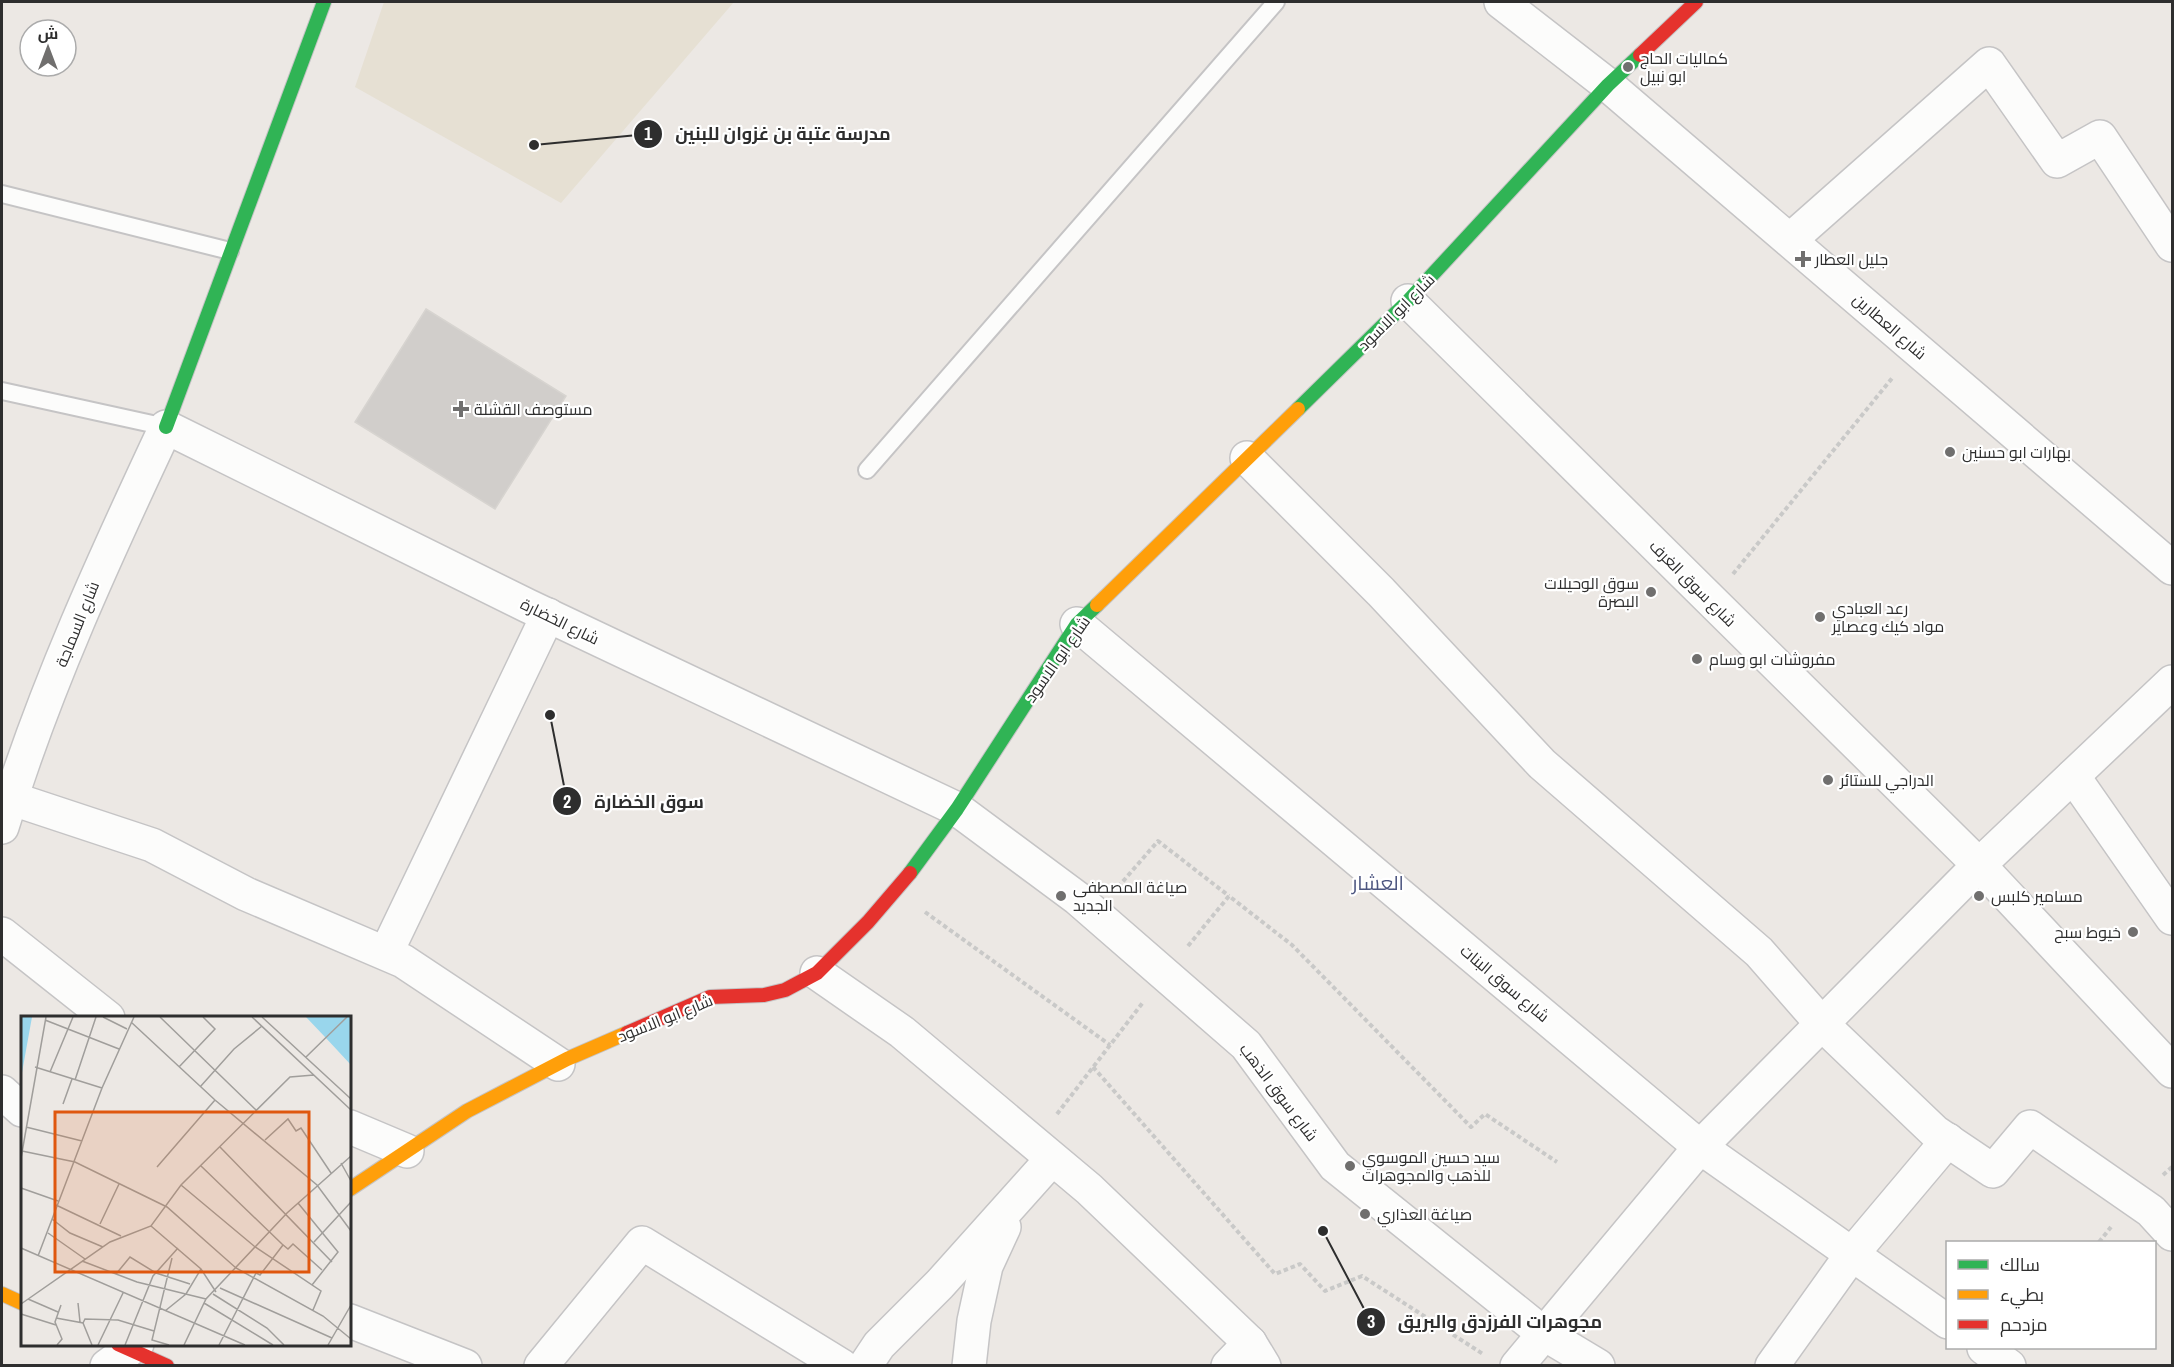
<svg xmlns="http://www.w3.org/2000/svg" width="2174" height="1367" font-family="'Archivo Narrow',Cairo,sans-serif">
<rect width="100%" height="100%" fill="#ece8e4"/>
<path fill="#e6e0d3" d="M384 2H734L561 203 355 87Z"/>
<path fill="#d1cecb" stroke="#d7d4d0" stroke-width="1.5" d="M426 309 566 396 495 509 355 422Z"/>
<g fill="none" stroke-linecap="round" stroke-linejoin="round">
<defs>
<g id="lane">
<path d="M2 194 230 251"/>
<path d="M2 391 166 427"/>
<path d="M867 470 1276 2"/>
</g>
<g id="street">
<path d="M1501 2 1608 85 2172 568"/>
<path d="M1790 240 1989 64 2057 161 2100 137 2172 245"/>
<path d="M1408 301 1979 865 2172 1071"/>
<path d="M1247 458 1381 592 1542 764 1759 952 1822 1024 1935 1132 1993 1171 2030 1127 2151 1211 2172 1234"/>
<path d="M1077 624 1700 1147 1948 1322"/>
<path d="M2073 776 2172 918"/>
<path d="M10 798 152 845 246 894 403 961 558 1064"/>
<path d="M2 827C44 689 105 557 166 427L528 606 957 809 1077 898 1246 1045 1335 1166 1543 1333 1598 1366"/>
<path d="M2 934 108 1018"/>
<path d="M386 953 548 615"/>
<path d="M817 973 902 1032 1089 1189 1250 1343 1264 1366"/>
<path d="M2 1092 22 1110"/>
<path d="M350 1127 407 1151"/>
<path d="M350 1321 465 1366"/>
<path d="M1984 1348 2009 1366"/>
<path d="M107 1366 137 1344"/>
<path d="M541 1366 642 1243 842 1366"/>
<path d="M865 1366 879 1345 940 1284 1052 1159"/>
<path d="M969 1366 974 1321 986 1266 1004 1227"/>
<path d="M1228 1366 1250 1343"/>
<path d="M1517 1366 1700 1147 1979 865 2172 682"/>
<path d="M1772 1366 1852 1254 1948 1140"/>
</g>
<g id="fast">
<path d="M1298 409 1408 301 1608 85 1640 55"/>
<path d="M166 427 324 2"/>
<path d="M910 873 957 809 1077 624 1097 605"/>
</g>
<g id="slow">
<path d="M1097 605 1298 409"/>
<path d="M350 1189 467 1111 567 1059 627 1033"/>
<path d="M2 1294 22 1303"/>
</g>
<g id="jam">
<path d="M1640 55 1696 2"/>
<path d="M627 1033 710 997 764 995 785 990 817 973 868 922 910 873"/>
<path d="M118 1344 167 1366"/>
</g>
</defs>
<use href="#lane" stroke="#c5c4c5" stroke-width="20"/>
<use href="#street" stroke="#c5c4c5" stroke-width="36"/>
<use href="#fast" stroke="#c5c4c5" stroke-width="16"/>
<use href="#slow" stroke="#c5c4c5" stroke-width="16"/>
<use href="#jam" stroke="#c5c4c5" stroke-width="16"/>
<g stroke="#c9c9c8" stroke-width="4" stroke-dasharray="4.5 3" stroke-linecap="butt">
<path d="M1733 574 1893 377"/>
<path d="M1118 887 1158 841 1229 896"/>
<path d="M925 912 1110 1045"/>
<path d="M1188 946 1229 896 1292 945 1471 1127 1485 1114 1557 1162"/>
<path d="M1093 1067 1275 1274 1300 1264 1325 1291 1362 1276 1483 1354"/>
<path d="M1057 1114 1144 1001"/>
<path d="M2163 1175 2172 1167"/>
<path d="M2099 1242 2111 1227"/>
</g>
<use href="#lane" stroke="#fcfcfb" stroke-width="16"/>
<use href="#street" stroke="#fcfcfb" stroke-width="33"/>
<use href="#fast" stroke="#30b455" stroke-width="14"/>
<use href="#slow" stroke="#ff9f0a" stroke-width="14"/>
<use href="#jam" stroke="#e5322d" stroke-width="14"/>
</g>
<g fill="#706f6e" stroke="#fff" stroke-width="2">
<circle cx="1628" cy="67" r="6"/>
<path d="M1800 250h6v6h6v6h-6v6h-6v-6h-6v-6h6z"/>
<path d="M458 400h6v6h6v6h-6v6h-6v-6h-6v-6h6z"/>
<circle cx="1950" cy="452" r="6"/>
<circle cx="1651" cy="592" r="6"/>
<circle cx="1820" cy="617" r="6"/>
<circle cx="1697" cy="659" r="6"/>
<circle cx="1828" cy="780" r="6"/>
<circle cx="1061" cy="896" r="6"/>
<circle cx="1979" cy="896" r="6"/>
<circle cx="2133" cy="932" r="6"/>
<circle cx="1350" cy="1166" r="6"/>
<circle cx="1365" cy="1214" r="6"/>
</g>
<g text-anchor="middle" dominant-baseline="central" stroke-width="4.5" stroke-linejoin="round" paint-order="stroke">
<g font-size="16" fill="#2e2e2e" stroke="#fff" text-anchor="start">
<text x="1640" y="58">كماليات الحاج<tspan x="1640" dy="18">ابو نبيل</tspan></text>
<text x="1815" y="259">جليل العطار</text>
<text x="474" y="409">مستوصف القشلة</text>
<text x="1962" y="452">بهارات ابو حسنين</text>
<text x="1639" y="583" text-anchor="end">سوق الوحيلات<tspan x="1639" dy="18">البصرة</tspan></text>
<text x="1832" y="608">رعد العبادي<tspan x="1832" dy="18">مواد كيك وعصاير</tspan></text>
<text x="1709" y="659">مفروشات ابو وسام</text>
<text x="1840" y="780">الدراجي للستائر</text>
<text x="1073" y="887">صياغة المصطفى<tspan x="1073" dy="18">الجديد</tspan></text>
<text x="1991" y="896">مسامير كلبس</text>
<text x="2121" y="932" text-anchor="end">خيوط سبح</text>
<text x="1362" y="1157">سيد حسين الموسوي<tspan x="1362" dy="18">للذهب والمجوهرات</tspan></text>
<text x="1377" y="1214">صياغة العذاري</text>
</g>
<g font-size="16" fill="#2e2e2e" stroke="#fff">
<text transform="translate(1396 312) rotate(-45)">شارع ابو الاسود</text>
<text transform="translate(1890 326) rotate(41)">شارع العطارين</text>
<text transform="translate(1693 583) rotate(45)">شارع سوق الغرف</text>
<text transform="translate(560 621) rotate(26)">شارع الخضارة</text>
<text transform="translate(77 624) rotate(-68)">شارع السماجة</text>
<text transform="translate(1057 659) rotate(-55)">شارع ابو الاسود</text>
<text transform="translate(1505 983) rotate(40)">شارع سوق البنات</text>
<text transform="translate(665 1018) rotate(-22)">شارع ابو الاسود</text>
<text transform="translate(1279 1092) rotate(53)">شارع سوق الذهب</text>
</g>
<g font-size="20" fill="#4d5680" stroke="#fff">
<text x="1378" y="882">العشار</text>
</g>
</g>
<g transform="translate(21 1016)">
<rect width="330" height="330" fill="#ece8e4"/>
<path d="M0 1H11L0 62ZM285 1H330V49L304 21Z" fill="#99d6ec"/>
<path fill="none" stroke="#a09e9b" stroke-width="1.5" d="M82 1 106 13M139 1 235 94M231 1 330 94M241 1 330 83M24 4 98 33M110 6 194 84 296 169 330 215M285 41 326 1M14 51 81 72M158 51 194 13 182 1M29 56 52 1M54 64 75 1M179 71 213 33 241 10M42 88 51 63M5 111 61 125M244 124 267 103 275 115 280 112 310 157M199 131 311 246M1 135 54 146 146 191 215 252 302 300 330 323M0 142 25 1M320 147 330 165M180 150 261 228 267 233 272 228 301 254M136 151 194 84M160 169 233 230 300 275 292 294M0 172 37 185M277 187 317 236 291 269M35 189 100 220M31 203 49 217 82 231M79 208 98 168M130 210 180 253 195 276M27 217 64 243M293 226 330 186M0 232 224 329M17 240 81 72 113 1M61 245 116 266 185 283M95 258 109 241 135 257 169 268M199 272 311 322M192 278 246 312 263 329M7 283 37 296M57 287 59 306M183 287 252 329M0 288 89 226 130 210 160 169 269 61 293 59M144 295 165 278 180 253M0 298 35 309M35 302 62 307 71 329M62 307 64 303 97 304 133 315M36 329 41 323 34 306 40 289M77 329 102 277M104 329 132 260 157 232M148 329 131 324 151 242M163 329 185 283 266 197 330 140M198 329 235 257 239 259 262 229M307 329 330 289"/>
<path fill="#df570e" fill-opacity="0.15" stroke="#df570e" stroke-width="3" d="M34 96H288V256H34Z"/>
<rect width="330" height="330" fill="none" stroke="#2e2e2e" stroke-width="3"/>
</g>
<path fill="none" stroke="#2e2e2e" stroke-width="2" d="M534 145L648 134M550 715L567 801M1323 1231L1371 1322"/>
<g fill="#2e2e2e" stroke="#fff" stroke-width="2">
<circle cx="534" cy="145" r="6"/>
<circle cx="550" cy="715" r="6"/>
<circle cx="1323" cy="1231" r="6"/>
<circle cx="648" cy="134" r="15"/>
<circle cx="567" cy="801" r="15"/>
<circle cx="1371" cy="1322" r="15"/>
</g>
<g font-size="18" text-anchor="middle" font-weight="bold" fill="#fff">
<text x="648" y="140">1</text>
<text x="567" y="808">2</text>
<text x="1371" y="1328">3</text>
</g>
<g font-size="18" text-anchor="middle" font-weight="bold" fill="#2e2e2e" stroke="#fff" stroke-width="4.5" stroke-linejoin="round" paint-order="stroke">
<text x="783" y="140">مدرسة عتبة بن غزوان للبنين</text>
<text x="649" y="808">سوق الخضارة</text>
<text x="1500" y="1328">مجوهرات الفرزدق والبريق</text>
</g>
<rect width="2174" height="1367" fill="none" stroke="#2e2e2e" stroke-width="6"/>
<rect x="1946" y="1241" width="210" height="108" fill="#ffffff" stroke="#ababab" stroke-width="1.5"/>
<rect x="1958" y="1260" width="30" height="9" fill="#30b455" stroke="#ababab" stroke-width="1.5"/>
<text x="2000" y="1271" font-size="18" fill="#2e2e2e">سالك</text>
<rect x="1958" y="1290" width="30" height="9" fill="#ff9f0a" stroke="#ababab" stroke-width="1.5"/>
<text x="2000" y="1301" font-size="18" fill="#2e2e2e">بطيء</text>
<rect x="1958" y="1320" width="30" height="9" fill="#e5322d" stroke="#ababab" stroke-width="1.5"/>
<text x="2000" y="1331" font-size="18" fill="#2e2e2e">مزدحم</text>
<g transform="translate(48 48)"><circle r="28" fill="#ffffff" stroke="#ababab" stroke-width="1.5"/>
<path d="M0-4.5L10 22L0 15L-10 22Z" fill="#706f6e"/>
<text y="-9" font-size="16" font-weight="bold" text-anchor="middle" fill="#2e2e2e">ش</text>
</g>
</svg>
